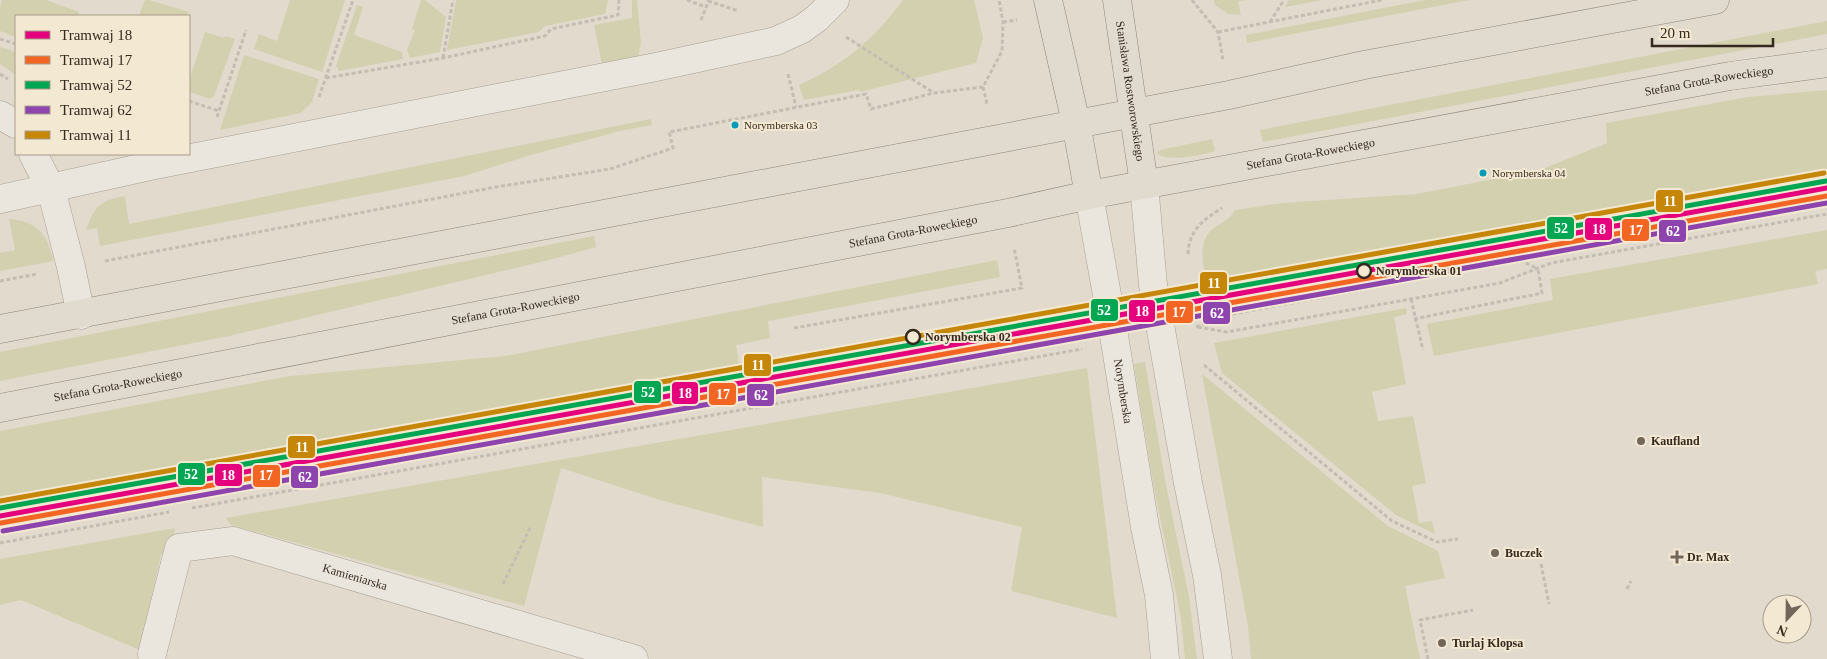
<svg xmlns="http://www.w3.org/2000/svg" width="1827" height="659" font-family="Georgia,serif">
<rect width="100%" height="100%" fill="#e2dacc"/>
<g fill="#d2d0af">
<path d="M2 0H46L79 12 78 16H16V37L0 31V7Z"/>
<path d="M145 0H149L189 12 187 16H139Z"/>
<path d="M290 0H345L322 72 254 49 259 34 277 41Z"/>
<path d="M421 0H425L446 17 440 52 410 58 407 50 415 30 412 29Z"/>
<path d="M456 0H608L605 14 545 26 539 32 447 50Z"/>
<path d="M632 0H637L641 43 638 57 602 65 594 25 632 18Z"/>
<path d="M903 0H974L983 38 976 63 860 92 859 90 804 100 799 85C844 65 874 39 903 0Z"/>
<path d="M1214 0H1245L1238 2 1241 15 1228 14 1215 5Z"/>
<path d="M1289 0H1323L1285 7Z"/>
<path d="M1425 0H1469L1247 43 1246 35Z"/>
<path d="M357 5 363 7 354 35 402 52 403 59 339 71 336 66Z"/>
<path d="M1827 21V34L1263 142 1260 130Z"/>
<path d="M205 32 224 38 225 36 235 39 214 96 210 99 189 92V81Z"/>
<path d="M0 47 16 52V75L0 64Z"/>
<path d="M244 55 319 79 312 102 301 113 220 130Z"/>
<path d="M1827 90V196L1519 250 1515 232 1213 288 1212 282 1207 283C1203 264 1196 242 1214 228 1223 222 1229 220 1235 210L1282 203 1417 194 1540 170 1607 143 1606 123 1748 97Z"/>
<path d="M651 119 652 125 620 131 531 155 464 176 100 246 97 228 86 230C95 206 98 201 125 196L129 224Z"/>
<path d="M1212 139 1215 151C1202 155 1166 163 1157 153L1160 150Z"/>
<path d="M9 219C37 221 48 234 53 261L0 271V253L15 250Z"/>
<path d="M1827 230V269L1815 271 1818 284 1434 356 1427 324 1553 300 1550 279Z"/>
<path d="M594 236 596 247 549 260 229 336 0 381V352Z"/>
<path d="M997 260 1000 277 768 321 770 338 736 345 739 363 1064 309 1069 335 0 526V431L290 376 505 356Z"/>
<path d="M1406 308 1407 314 1394 317 1406 384 1372 392 1378 421 1413 416 1426 483 1412 486 1419 523 1432 521 1435 534 1396 515 1222 373 1214 343Z"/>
<path d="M1145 362 1166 485 1189 597 1197 659H1185L1181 618 1154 488 1134 364Z"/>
<path d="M1087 368 1117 618 1011 591 1022 527 880 493 762 477 763 527 660 500 561 468 524 606 231 525 226 518Z"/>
<path d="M1202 374 1388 526 1438 551 1445 578 1405 586 1420 659H1251L1248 626Z"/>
<path d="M175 528 171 552 161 554 140 650 21 600 0 605V559Z"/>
</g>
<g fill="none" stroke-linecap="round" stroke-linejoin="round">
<defs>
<g id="minor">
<path d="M0 115 16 124"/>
<path d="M33 154 51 189 71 267 81 315"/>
<path d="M1144 184 1153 285 1188 483 1207 575 1218 659"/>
<path id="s1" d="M1089 195 1111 317 1145 527 1159 595 1165 659"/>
<path d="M0 199 150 166 656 67 776 41 802 29 817 18 835 0"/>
<path id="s2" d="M152 654 179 548 233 541 634 659"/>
</g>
<g id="major">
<path d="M1048 0 1076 123 1089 195"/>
<path id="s3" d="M1117 0 1144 184"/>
<path d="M0 329 1229 95 1364 65 1715 0"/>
<path id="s4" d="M0 408 1008 213 1089 195 1730 76 1827 63"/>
</g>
</defs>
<use href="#minor" stroke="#a7a095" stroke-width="29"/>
<use href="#major" stroke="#8d857c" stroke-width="29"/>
<g stroke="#c3bdb4" stroke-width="3" stroke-dasharray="4 2.5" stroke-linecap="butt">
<path d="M687 0 706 7"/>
<path d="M1192 0 1218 32 1223 60"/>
<path d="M708 1 739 11"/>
<path d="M701 20 709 0"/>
<path d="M1003 22 1017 20"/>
<path d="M1270 22 1284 0"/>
<path d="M1218 32 1382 0"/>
<path d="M846 37 934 93"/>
<path d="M0 39 16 44"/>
<path d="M443 58 453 0"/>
<path d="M0 74 8 79"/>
<path d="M788 74 796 107"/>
<path d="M326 78 443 58 545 36 551 29 618 15 619 0"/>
<path d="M983 87 987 104"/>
<path d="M319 97 353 0"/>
<path d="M189 101 219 111"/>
<path d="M217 117 246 30"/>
<path d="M1188 254C1189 230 1203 220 1222 208"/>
<path d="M105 261 496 187 610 169 673 148 669 132 866 94 871 109 934 93 983 87 1002 51 1003 22 999 0"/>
<path d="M0 281 37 274"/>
<path d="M1411 299 1423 350"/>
<path d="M1414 319 1542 293 1538 269"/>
<path d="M1196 327 1222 316 1520 260 1538 269"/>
<path d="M1198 327 1227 332 1500 283 1551 263 1827 214"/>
<path d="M794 328 1022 288 1014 248"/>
<path d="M1204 365 1392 521 1437 542 1458 539"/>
<path d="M192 508 1082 349"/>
<path d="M0 543 169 512"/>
<path d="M1541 564 1549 604"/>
<path d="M503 584 531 526"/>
<path d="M1627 589 1631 581"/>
<path d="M1428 659 1420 620 1473 610"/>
</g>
<use href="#minor" stroke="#eae6dd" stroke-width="28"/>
<use href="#major" stroke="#e1dbcf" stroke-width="28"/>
<defs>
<path id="tram-1" d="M0 516 1827 188"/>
<path id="tram-2" d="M1 523 1827 196"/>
<path id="tram-3" d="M0 508 1826 181"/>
<path id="tram-4" d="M3 531 1827 203"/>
<path id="tram-5" d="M0 501 1824 173"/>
</defs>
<use href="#tram-1" stroke="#f3e8d2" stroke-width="9"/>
<use href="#tram-2" stroke="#f3e8d2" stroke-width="9"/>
<use href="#tram-3" stroke="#f3e8d2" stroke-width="9"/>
<use href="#tram-4" stroke="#f3e8d2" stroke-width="9"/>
<use href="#tram-5" stroke="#f3e8d2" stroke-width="9"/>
<use href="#tram-1" stroke="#e5007d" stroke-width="5"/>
<use href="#tram-2" stroke="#f26522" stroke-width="5"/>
<use href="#tram-3" stroke="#00a651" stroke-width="5"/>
<use href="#tram-4" stroke="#8e44ad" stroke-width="5"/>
<use href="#tram-5" stroke="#c68608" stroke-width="5"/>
</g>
<g fill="#059cbc" stroke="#f3e8d2" stroke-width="2">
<circle cx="735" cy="125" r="4.5"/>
<circle cx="1483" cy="173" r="4.5"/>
</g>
<g fill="#f3e8d2" stroke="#35281e" stroke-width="2.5">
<circle cx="1364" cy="271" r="7"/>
<circle cx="913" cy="337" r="7"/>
</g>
<g fill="#72665b" stroke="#f3e8d2" stroke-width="2">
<circle cx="1641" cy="441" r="5"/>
<circle cx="1495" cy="553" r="5"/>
<path d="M1674.5 549.5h5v5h5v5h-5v5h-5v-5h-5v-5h5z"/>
<circle cx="1442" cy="643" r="5"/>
</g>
<g text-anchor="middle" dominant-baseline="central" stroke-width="4" stroke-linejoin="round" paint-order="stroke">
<g font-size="11" fill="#35281e" stroke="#f3e8d2" text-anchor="start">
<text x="744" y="125">Norymberska 03</text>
<text x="1492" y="173">Norymberska 04</text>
</g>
<g font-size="12" fill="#35281e" stroke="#f3e8d2">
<text stroke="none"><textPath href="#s4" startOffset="1740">Stefana Grota-Roweckiego</textPath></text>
<text stroke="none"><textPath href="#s3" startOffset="92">Stanisława Rostworowskiego</textPath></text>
<text stroke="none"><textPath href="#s4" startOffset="1335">Stefana Grota-Roweckiego</textPath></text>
<text stroke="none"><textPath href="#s4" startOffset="930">Stefana Grota-Roweckiego</textPath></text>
<text stroke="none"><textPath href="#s4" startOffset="525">Stefana Grota-Roweckiego</textPath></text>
<text stroke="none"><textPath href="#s4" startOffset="120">Stefana Grota-Roweckiego</textPath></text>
<text stroke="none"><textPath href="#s1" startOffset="199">Norymberska</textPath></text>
<text stroke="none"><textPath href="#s2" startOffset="291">Kamieniarska</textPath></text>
</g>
<g font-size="12" font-weight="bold" fill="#35281e" stroke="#f3e8d2" text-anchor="start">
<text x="1376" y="271">Norymberska 01</text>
<text x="925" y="337">Norymberska 02</text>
</g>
<g font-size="12" font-weight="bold" fill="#35281e" stroke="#f3e8d2" text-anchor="start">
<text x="1651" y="441">Kaufland</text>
<text x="1505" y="553">Buczek</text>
<text x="1687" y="557">Dr. Max</text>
<text x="1452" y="643">Turlaj Klopsa</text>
</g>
</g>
<g stroke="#f3e8d2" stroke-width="2">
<rect x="1655" y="189" width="29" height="24" rx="5" fill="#c68608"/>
<rect x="1546" y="216" width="29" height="24" rx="5" fill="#00a651"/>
<rect x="1584" y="217" width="29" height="24" rx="5" fill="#e5007d"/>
<rect x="1621" y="218" width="29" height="24" rx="5" fill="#f26522"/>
<rect x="1658" y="219" width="29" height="24" rx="5" fill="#8e44ad"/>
<rect x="1199" y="271" width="29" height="24" rx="5" fill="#c68608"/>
<rect x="1090" y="298" width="29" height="24" rx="5" fill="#00a651"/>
<rect x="1128" y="299" width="28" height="24" rx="5" fill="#e5007d"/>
<rect x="1165" y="300" width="29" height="24" rx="5" fill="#f26522"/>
<rect x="1202" y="301" width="29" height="24" rx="5" fill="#8e44ad"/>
<rect x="743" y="353" width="29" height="24" rx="5" fill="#c68608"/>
<rect x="633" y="380" width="29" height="24" rx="5" fill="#00a651"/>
<rect x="671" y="381" width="28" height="24" rx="5" fill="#e5007d"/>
<rect x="708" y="382" width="29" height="24" rx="5" fill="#f26522"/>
<rect x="746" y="383" width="29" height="24" rx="5" fill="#8e44ad"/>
<rect x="287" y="435" width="29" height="24" rx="5" fill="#c68608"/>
<rect x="177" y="462" width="29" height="24" rx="5" fill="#00a651"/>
<rect x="214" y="463" width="29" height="24" rx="5" fill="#e5007d"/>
<rect x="252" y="464" width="29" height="24" rx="5" fill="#f26522"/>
<rect x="290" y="465" width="29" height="24" rx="5" fill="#8e44ad"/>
</g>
<g font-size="14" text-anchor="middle" font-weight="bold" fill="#fff">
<text x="1670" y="206">11</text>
<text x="1561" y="233">52</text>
<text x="1599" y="234">18</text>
<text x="1636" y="235">17</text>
<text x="1673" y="236">62</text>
<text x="1214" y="288">11</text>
<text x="1104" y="315">52</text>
<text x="1142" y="316">18</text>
<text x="1179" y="317">17</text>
<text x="1217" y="318">62</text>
<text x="758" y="370">11</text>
<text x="648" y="397">52</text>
<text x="685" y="398">18</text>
<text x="723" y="399">17</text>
<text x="761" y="400">62</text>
<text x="302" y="452">11</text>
<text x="191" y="479">52</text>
<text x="228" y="480">18</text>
<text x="266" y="480">17</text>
<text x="305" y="482">62</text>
</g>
<rect x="15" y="15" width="175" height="140" fill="#f3e8d2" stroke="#a79b8a"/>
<rect x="25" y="31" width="25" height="8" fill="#e5007d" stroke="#a79b8a"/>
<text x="60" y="40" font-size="15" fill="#35281e">Tramwaj 18</text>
<rect x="25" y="56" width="25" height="8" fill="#f26522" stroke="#a79b8a"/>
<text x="60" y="65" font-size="15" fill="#35281e">Tramwaj 17</text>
<rect x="25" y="81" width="25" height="8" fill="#00a651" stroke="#a79b8a"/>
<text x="60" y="90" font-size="15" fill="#35281e">Tramwaj 52</text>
<rect x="25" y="106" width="25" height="8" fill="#8e44ad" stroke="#a79b8a"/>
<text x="60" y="115" font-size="15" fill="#35281e">Tramwaj 62</text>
<rect x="25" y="131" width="25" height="8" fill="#c68608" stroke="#a79b8a"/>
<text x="60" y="140" font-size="15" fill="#35281e">Tramwaj 11</text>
<g transform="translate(1787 619) rotate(202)"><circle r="24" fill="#f3e8d2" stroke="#a79b8a"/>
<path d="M0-4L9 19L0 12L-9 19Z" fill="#72665b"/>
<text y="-8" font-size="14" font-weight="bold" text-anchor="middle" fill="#35281e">N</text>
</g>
<path d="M1652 38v8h121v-8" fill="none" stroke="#35281e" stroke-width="2.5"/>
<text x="1660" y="38" font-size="15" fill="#35281e" stroke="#f3e8d2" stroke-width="4" paint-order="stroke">20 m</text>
</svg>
